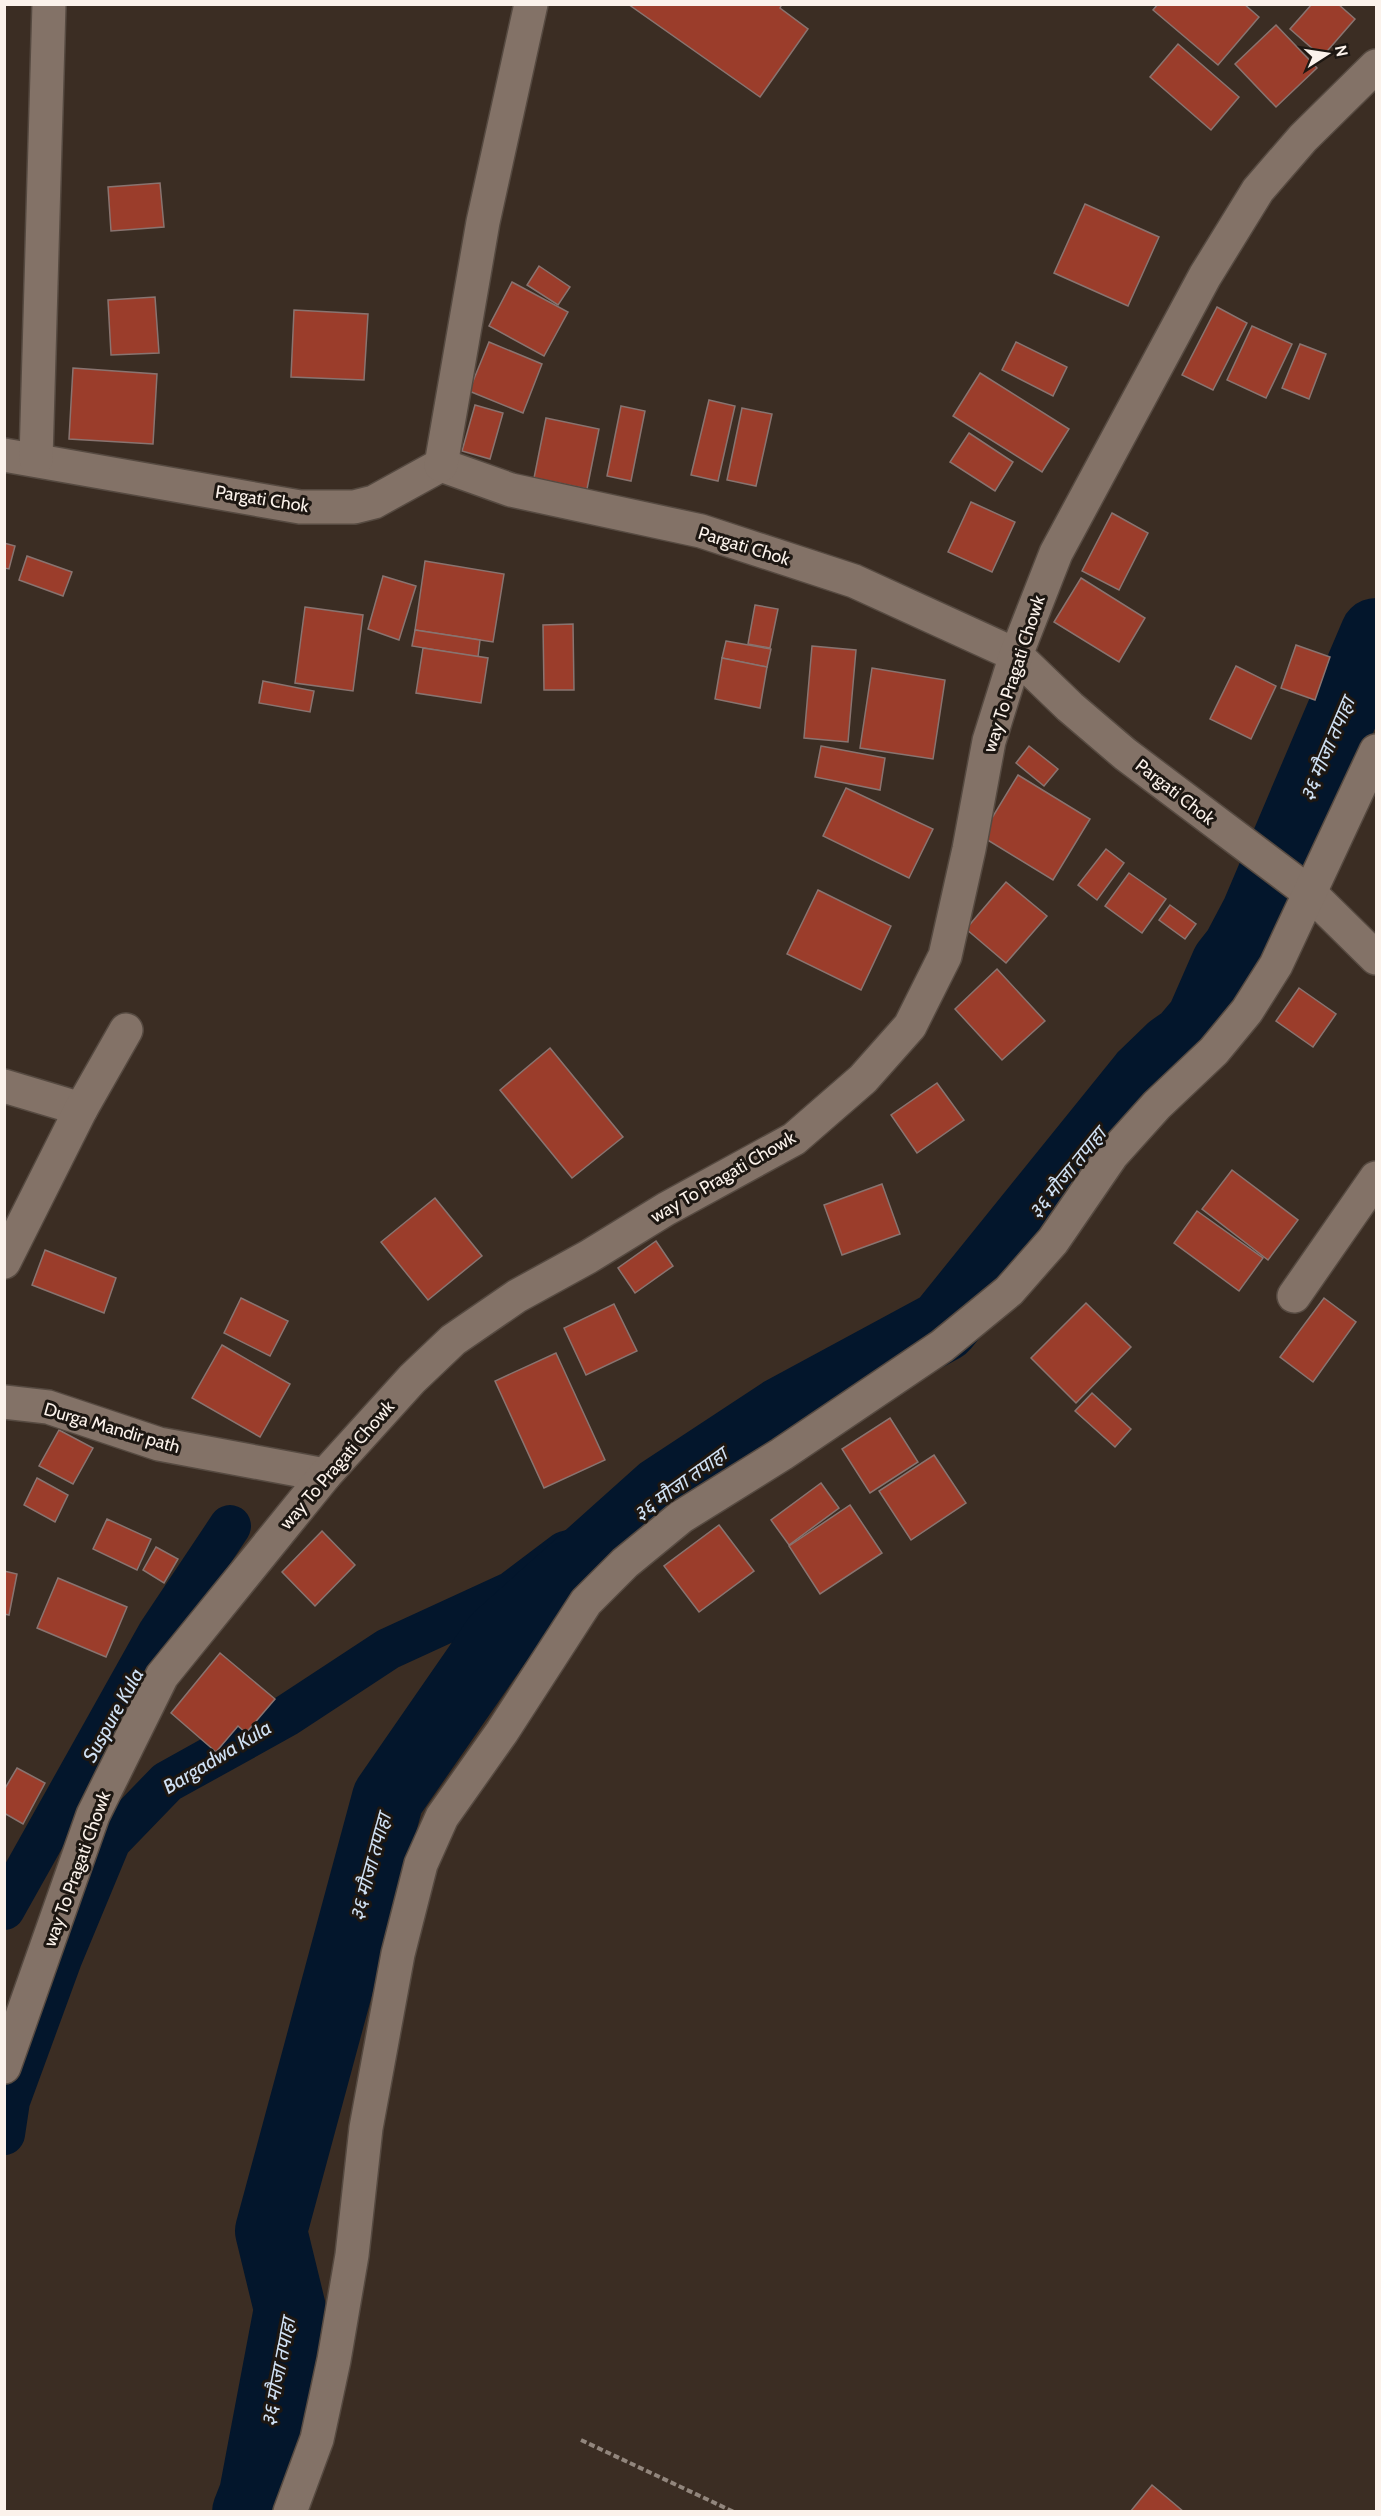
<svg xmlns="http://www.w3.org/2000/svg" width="1381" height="2516" font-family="Cabin,'Noto Sans Devanagari',sans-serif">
<rect width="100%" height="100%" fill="#3b2d23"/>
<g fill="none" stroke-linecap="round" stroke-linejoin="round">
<g stroke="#03162c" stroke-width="42">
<path d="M4 1909 158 1634 230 1526"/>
<path d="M4 2134 9 2101 61 1959 110 1841 167 1782 286 1716 388 1649 512 1592 565 1552 607 1541"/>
</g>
<path stroke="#03162c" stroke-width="72" d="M248 2512 255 2494 290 2309 271 2231 388 1798 498 1639 662 1492 782 1413 943 1326 1144 1077 1173 1049 1186 1040 1202 1021 1227 964 1238 950 1257 914 1376 634"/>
</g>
<g fill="#9b3d2b" stroke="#897470" stroke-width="1.5">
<path d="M628 4H782L780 8 808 29 760 97Z"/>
<path d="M1158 4H1244L1259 17 1218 65 1153 10Z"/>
<path d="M1312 4H1338L1355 19 1322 57 1290 29Z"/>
<path d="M1276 25 1317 68 1276 107 1235 64Z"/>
<path d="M1178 44 1239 97 1211 130 1150 77Z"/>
<path d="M160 183 164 227 111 231 108 187Z"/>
<path d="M1085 204 1159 237 1128 306 1054 273Z"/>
<path d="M539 266 570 287 558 305 527 285Z"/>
<path d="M512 282 568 312 544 356 489 326Z"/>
<path d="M155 297 159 353 111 355 108 300Z"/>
<path d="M1217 307 1247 323 1213 390 1182 375Z"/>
<path d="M294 310 368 314 364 380 291 377Z"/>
<path d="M1252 326 1292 344 1266 398 1227 380Z"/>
<path d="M489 342 542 364 523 413 469 391Z"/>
<path d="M1016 342 1067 367 1053 396 1002 370Z"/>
<path d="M1300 344 1326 354 1309 399 1282 388Z"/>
<path d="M73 368 157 374 153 444 69 439Z"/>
<path d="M980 373 1069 429 1042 472 953 416Z"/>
<path d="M709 400 735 406 718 481 691 475Z"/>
<path d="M475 405 503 413 490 459 462 451Z"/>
<path d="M621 406 645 411 631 481 607 476Z"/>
<path d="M742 408 772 414 756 486 727 480Z"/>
<path d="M546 418 599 429 587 489 534 478Z"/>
<path d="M969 433 1013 462 995 491 950 462Z"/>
<path d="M971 502 1015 522 992 572 948 552Z"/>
<path d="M1112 513 1148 533 1119 590 1082 571Z"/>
<path d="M4 543 15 546 9 569 4 568Z"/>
<path d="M27 556 72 572 63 596 19 580Z"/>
<path d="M425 561 504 574 493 642 415 630Z"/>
<path d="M383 576 416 586 399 640 368 629Z"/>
<path d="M1081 578 1145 618 1119 662 1054 622Z"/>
<path d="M755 605 778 609 770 648 748 644Z"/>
<path d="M305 607 363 615 353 691 295 683Z"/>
<path d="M573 624 574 690H544L543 625Z"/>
<path d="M415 630 480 640 478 657 412 646Z"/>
<path d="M726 641 771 649 767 667 722 658Z"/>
<path d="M1296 645 1330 657 1315 700 1281 688Z"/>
<path d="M812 646 856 650 848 742 804 738Z"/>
<path d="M423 648 488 658 481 703 416 693Z"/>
<path d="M722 658 767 667 760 708 715 699Z"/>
<path d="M1236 666 1276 686 1251 739 1210 719Z"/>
<path d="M872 668 945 680 933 759 860 748Z"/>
<path d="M263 681 314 691 310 712 259 703Z"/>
<path d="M821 746 885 758 880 790 815 777Z"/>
<path d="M1029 746 1058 769 1044 786 1016 763Z"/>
<path d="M1018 775 1090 819 1053 880 981 836Z"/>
<path d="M846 788 933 829 909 878 823 836Z"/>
<path d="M1106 849 1124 863 1097 900 1078 885Z"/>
<path d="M1129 873 1166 899 1142 933 1105 906Z"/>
<path d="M1006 882 1047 916 1006 963 966 929Z"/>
<path d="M818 890 891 926 861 990 787 954Z"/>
<path d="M1170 905 1196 924 1185 939 1159 920Z"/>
<path d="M997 969 1045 1021 1002 1060 955 1009Z"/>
<path d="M1299 988 1336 1014 1313 1047 1276 1021Z"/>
<path d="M550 1048 623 1137 572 1178 500 1090Z"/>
<path d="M937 1083 964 1120 917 1153 891 1115Z"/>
<path d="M1232 1170 1298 1220 1268 1260 1202 1209Z"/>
<path d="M882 1184 900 1234 842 1255 824 1205Z"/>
<path d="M435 1198 482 1256 428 1300 381 1242Z"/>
<path d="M1197 1211 1263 1258 1239 1291 1174 1243Z"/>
<path d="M656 1241 673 1266 635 1293 618 1268Z"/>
<path d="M45 1250 116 1278 104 1313 32 1285Z"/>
<path d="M241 1298 288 1321 270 1356 224 1333Z"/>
<path d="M1324 1298 1356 1322 1313 1382 1280 1357Z"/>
<path d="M1086 1303 1131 1347 1076 1403 1031 1358Z"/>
<path d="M614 1304 637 1351 586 1375 564 1328Z"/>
<path d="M222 1345 290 1384 260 1437 192 1398Z"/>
<path d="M556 1353 605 1460 544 1488 495 1381Z"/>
<path d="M1092 1393 1131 1429 1115 1447 1075 1411Z"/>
<path d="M890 1418 918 1462 870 1493 842 1449Z"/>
<path d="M59 1430 93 1448 73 1484 39 1466Z"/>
<path d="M934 1455 966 1503 911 1540 879 1491Z"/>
<path d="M37 1478 68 1495 55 1522 24 1505Z"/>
<path d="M821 1483 839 1508 789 1545 771 1520Z"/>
<path d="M850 1505 882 1553 820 1594 789 1546Z"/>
<path d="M107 1519 151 1539 137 1570 93 1549Z"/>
<path d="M719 1525 754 1571 699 1612 664 1566Z"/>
<path d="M322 1531 355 1565 315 1606 282 1572Z"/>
<path d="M156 1547 178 1559 164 1583 143 1570Z"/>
<path d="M4 1571 17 1574 9 1615 4 1614Z"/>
<path d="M58 1578 127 1607 106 1657 37 1628Z"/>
<path d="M220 1653 275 1699 246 1733 238 1726 216 1752 171 1713Z"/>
<path d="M17 1768 45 1783 23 1824 4 1813V1790Z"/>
<path d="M1152 2485 1184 2512H1130Z"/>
</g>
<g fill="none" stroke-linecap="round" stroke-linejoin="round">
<defs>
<g id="street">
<path d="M4 455 300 507H354L374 502 441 465"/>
<path d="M36 459 49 4"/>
<path d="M441 465 511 490 701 531 854 581 1016 655 1070 707 1125 754 1311 894 1376 958"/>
<path d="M441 465 483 222 531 4"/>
<path d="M4 1086 81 1109"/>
<path d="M4 1262 81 1109 126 1030"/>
<path d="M1294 1296 1376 1178"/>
<path d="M4 1402 48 1407 159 1444 325 1475"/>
<path d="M4 2067 93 1815 162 1676 325 1475 412 1379 453 1340 517 1296 588 1257 666 1209 794 1139 863 1079 910 1026 945 956 969 849 989 741 1016 655 1056 553 1205 276 1258 190 1303 138 1376 66"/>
<path d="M290 2512 317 2439 334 2360 352 2255 366 2128 398 1954 421 1864 442 1817 502 1732 586 1602 625 1563 681 1517 782 1454 942 1346 1009 1291 1053 1241 1112 1155 1157 1105 1214 1051 1247 1011 1276 965 1376 751"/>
</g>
</defs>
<use href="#street" stroke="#564a41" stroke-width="36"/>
<path stroke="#92867d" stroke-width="4" stroke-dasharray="6 3" stroke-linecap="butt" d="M581 2440 734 2512"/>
<use href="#street" stroke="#837267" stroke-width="33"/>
</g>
<g text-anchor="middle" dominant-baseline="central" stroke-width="6" stroke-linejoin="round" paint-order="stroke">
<g font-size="18" fill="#fbf2eb" stroke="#1d1712">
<text transform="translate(262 499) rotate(9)">Pargati Chok</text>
<text transform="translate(744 546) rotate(17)">Pargati Chok</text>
<text transform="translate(1014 674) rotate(-72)">way To Pragati Chowk</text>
<text transform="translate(1175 792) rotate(38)">Pargati Chok</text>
<text transform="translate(723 1177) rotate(-30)">way To Pragati Chowk</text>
<text transform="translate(112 1428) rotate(16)">Durga Mandir path</text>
<text transform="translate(337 1465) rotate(-49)">way To Pragati Chowk</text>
<text transform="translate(77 1869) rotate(-70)">way To Pragati Chowk</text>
</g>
<g font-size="20" font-style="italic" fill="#d0e1f4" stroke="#1d1712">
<text transform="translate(1327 749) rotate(-67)">३६ मौजा तपाहा</text>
<text transform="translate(1067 1173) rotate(-51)">३६ मौजा तपाहा</text>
<text transform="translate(680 1484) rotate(-36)">३६ मौजा तपाहा</text>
<text transform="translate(113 1715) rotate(-61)">Suspure Kula</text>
<text transform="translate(217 1757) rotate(-31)">Bargadwa Kula</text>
<text transform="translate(370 1867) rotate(-75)">३६ मौजा तपाहा</text>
<text transform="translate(278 2372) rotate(-79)">३६ मौजा तपाहा</text>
</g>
</g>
<rect width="1381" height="2516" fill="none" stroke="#fbf2eb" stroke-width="12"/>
<g transform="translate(1327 54) rotate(78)" stroke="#1d1712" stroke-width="4.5" paint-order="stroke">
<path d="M0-4.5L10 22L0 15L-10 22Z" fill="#fbf2eb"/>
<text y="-9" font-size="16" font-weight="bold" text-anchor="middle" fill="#fbf2eb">N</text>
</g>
</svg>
